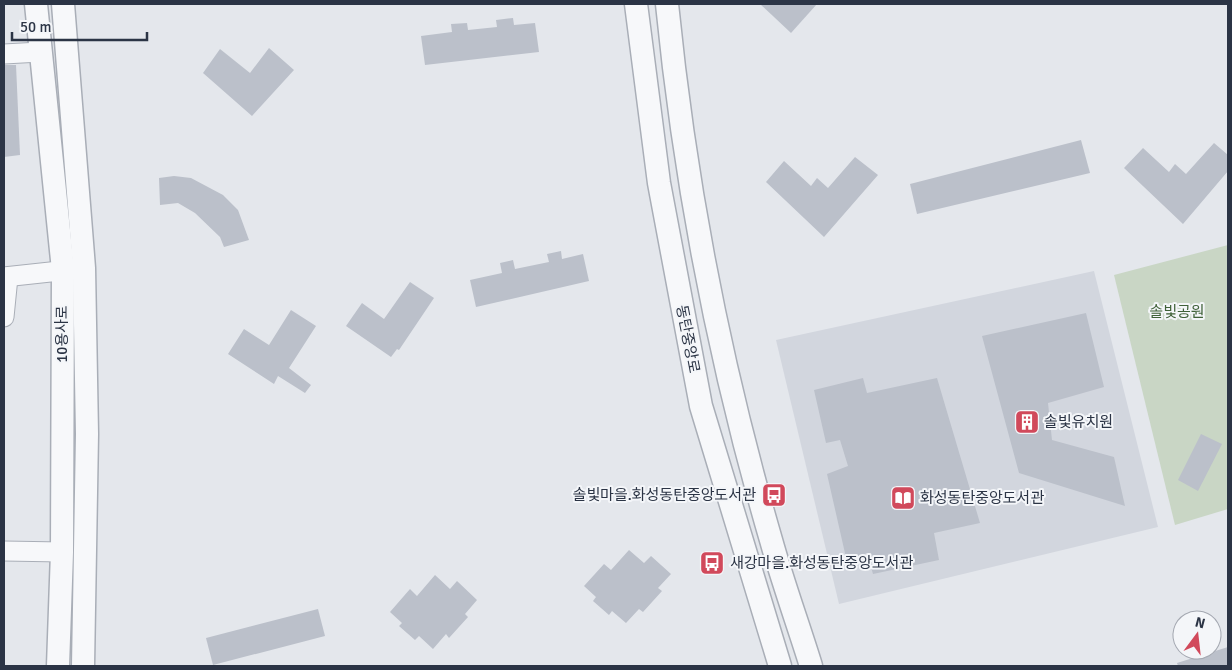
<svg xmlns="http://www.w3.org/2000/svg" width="1232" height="670" font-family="Signika,'Noto Sans KR',sans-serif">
<rect width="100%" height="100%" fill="#e4e7ec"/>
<path fill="#d2d6de" d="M1094 271 1158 527 839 604 776 340Z"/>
<path fill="#c9d6c5" d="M1228 245V509L1175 525 1114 275Z"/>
<g fill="#bbc0ca">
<path d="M760 4H817L791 33Z"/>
<path d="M513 18 514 25 535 23 539 52 425 65 421 36 452 32 451 24 467 23 468 30 497 27 496 20Z"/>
<path d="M269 48 294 70 252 116 203 73 220 49 250 73Z"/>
<path d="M4 65H16L20 155 4 157Z"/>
<path d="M1081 140 1090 173 917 214 910 184Z"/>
<path d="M1214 143 1228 155V171L1183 224 1124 168 1143 148 1169 172 1175 164 1186 174Z"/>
<path d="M855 157 878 175 824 237 766 182 784 161 811 186 817 178 828 188Z"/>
<path d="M174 176 191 178 223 195 238 210 249 240 224 247 220 237 195 213 178 203 160 205 159 178Z"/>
<path d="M561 251 562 259 583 254 589 281 476 307 470 280 502 273 500 263 513 260 515 269 549 262 547 254Z"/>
<path d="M410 282 434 298 399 350 397 349 391 357 346 326 362 303 384 319Z"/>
<path d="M291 310 316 326 289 368 311 385 305 393 278 376 274 384 228 354 244 329 269 345Z"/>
<path d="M1086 313 1104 387 1048 403 1052 440 1114 457 1125 506 1019 473 982 336Z"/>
<path d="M863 378 867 393 937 378 980 523 934 533 939 560 873 574 867 553 847 562 827 474 848 466 840 440 826 443 814 390Z"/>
<path d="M1201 434 1222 444 1198 491 1178 480Z"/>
<path d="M629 550 644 563 651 556 671 574 658 588 662 591 643 612 639 609 626 623 612 611 609 615 593 601 596 597 584 586 604 564 611 570Z"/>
<path d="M435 575 450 589 457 581 477 600 465 614 468 617 449 638 446 634 433 649 419 636 415 640 399 626 402 623 390 612 410 589 417 596Z"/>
<path d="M318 609 325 636 213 665 206 638Z"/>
<path d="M1228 647V666H1178L1177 663Z"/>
</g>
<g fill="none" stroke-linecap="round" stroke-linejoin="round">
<defs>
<g id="minor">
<path d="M4 54 40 52"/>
<path d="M4 277 78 269"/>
<path d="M4 317 8 277"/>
<path d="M4 551 62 552"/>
</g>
<g id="tertiary">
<path d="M36 4 63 270 62 552 58 666"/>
<path d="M63 4 84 268 87 434 83 666"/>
<path d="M636 4 659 183 701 406 780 666"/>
<path d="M667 4C685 185 720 365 771 540 783 583 798 624 811 666"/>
</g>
</defs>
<use href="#minor" stroke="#a9aeb7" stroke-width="21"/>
<use href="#tertiary" stroke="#a9aeb7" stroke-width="25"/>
<use href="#minor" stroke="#f7f8fa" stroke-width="19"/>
<use href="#tertiary" stroke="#f7f8fa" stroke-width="22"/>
</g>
<defs>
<symbol id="building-square" viewBox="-11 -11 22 22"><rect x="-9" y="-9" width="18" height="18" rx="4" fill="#d1495b" stroke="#f4f6f9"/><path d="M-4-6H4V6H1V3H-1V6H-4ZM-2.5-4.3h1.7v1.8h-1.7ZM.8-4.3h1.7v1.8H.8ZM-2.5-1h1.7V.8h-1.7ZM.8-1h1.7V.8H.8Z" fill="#fff"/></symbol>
<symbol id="bus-square" viewBox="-11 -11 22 22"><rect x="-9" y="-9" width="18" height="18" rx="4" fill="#d1495b" stroke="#f4f6f9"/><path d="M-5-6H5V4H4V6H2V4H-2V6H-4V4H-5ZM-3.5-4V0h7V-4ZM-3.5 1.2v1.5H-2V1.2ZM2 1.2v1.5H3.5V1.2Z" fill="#fff"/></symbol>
<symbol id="library-square" viewBox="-11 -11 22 22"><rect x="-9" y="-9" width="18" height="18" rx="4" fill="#d1495b" stroke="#f4f6f9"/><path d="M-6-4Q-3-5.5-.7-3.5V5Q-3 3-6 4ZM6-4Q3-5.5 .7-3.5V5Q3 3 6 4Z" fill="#fff"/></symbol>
</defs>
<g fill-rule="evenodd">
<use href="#building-square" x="1013" y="408" width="28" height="28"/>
<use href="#bus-square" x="760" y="481" width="28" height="28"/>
<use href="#library-square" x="889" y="484" width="28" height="28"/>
<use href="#bus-square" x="698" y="549" width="28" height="28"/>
</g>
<g text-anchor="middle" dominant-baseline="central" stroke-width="4" stroke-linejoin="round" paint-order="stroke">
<g font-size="15" fill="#3f6138" stroke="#f4f6f9">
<text x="1177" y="312">솔빛공원</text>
</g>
<g font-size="15" fill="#2b3445" stroke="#f4f6f9">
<text transform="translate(62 334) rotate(-90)">10용사로</text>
<text transform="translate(688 339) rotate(79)">동탄중앙로</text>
</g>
<g font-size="15" fill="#2b3445" stroke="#f4f6f9" text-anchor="start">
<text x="1044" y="422">솔빛유치원</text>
<text x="756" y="495" text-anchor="end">솔빛마을.화성동탄중앙도서관</text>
<text x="920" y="498">화성동탄중앙도서관</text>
<text x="730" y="563">새강마을.화성동탄중앙도서관</text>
</g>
</g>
<rect width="1232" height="670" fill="none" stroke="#2b3445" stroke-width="10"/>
<g transform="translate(1197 635) rotate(15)"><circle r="24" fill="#f4f6f9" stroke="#a4a8b1"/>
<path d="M0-4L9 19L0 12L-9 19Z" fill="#d1495b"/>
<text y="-8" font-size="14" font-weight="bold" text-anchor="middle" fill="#2b3445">N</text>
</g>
<path d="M12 32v8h135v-8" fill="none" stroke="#2b3445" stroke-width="2.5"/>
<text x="20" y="32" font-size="15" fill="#2b3445" stroke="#f4f6f9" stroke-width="4" paint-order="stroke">50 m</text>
</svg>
